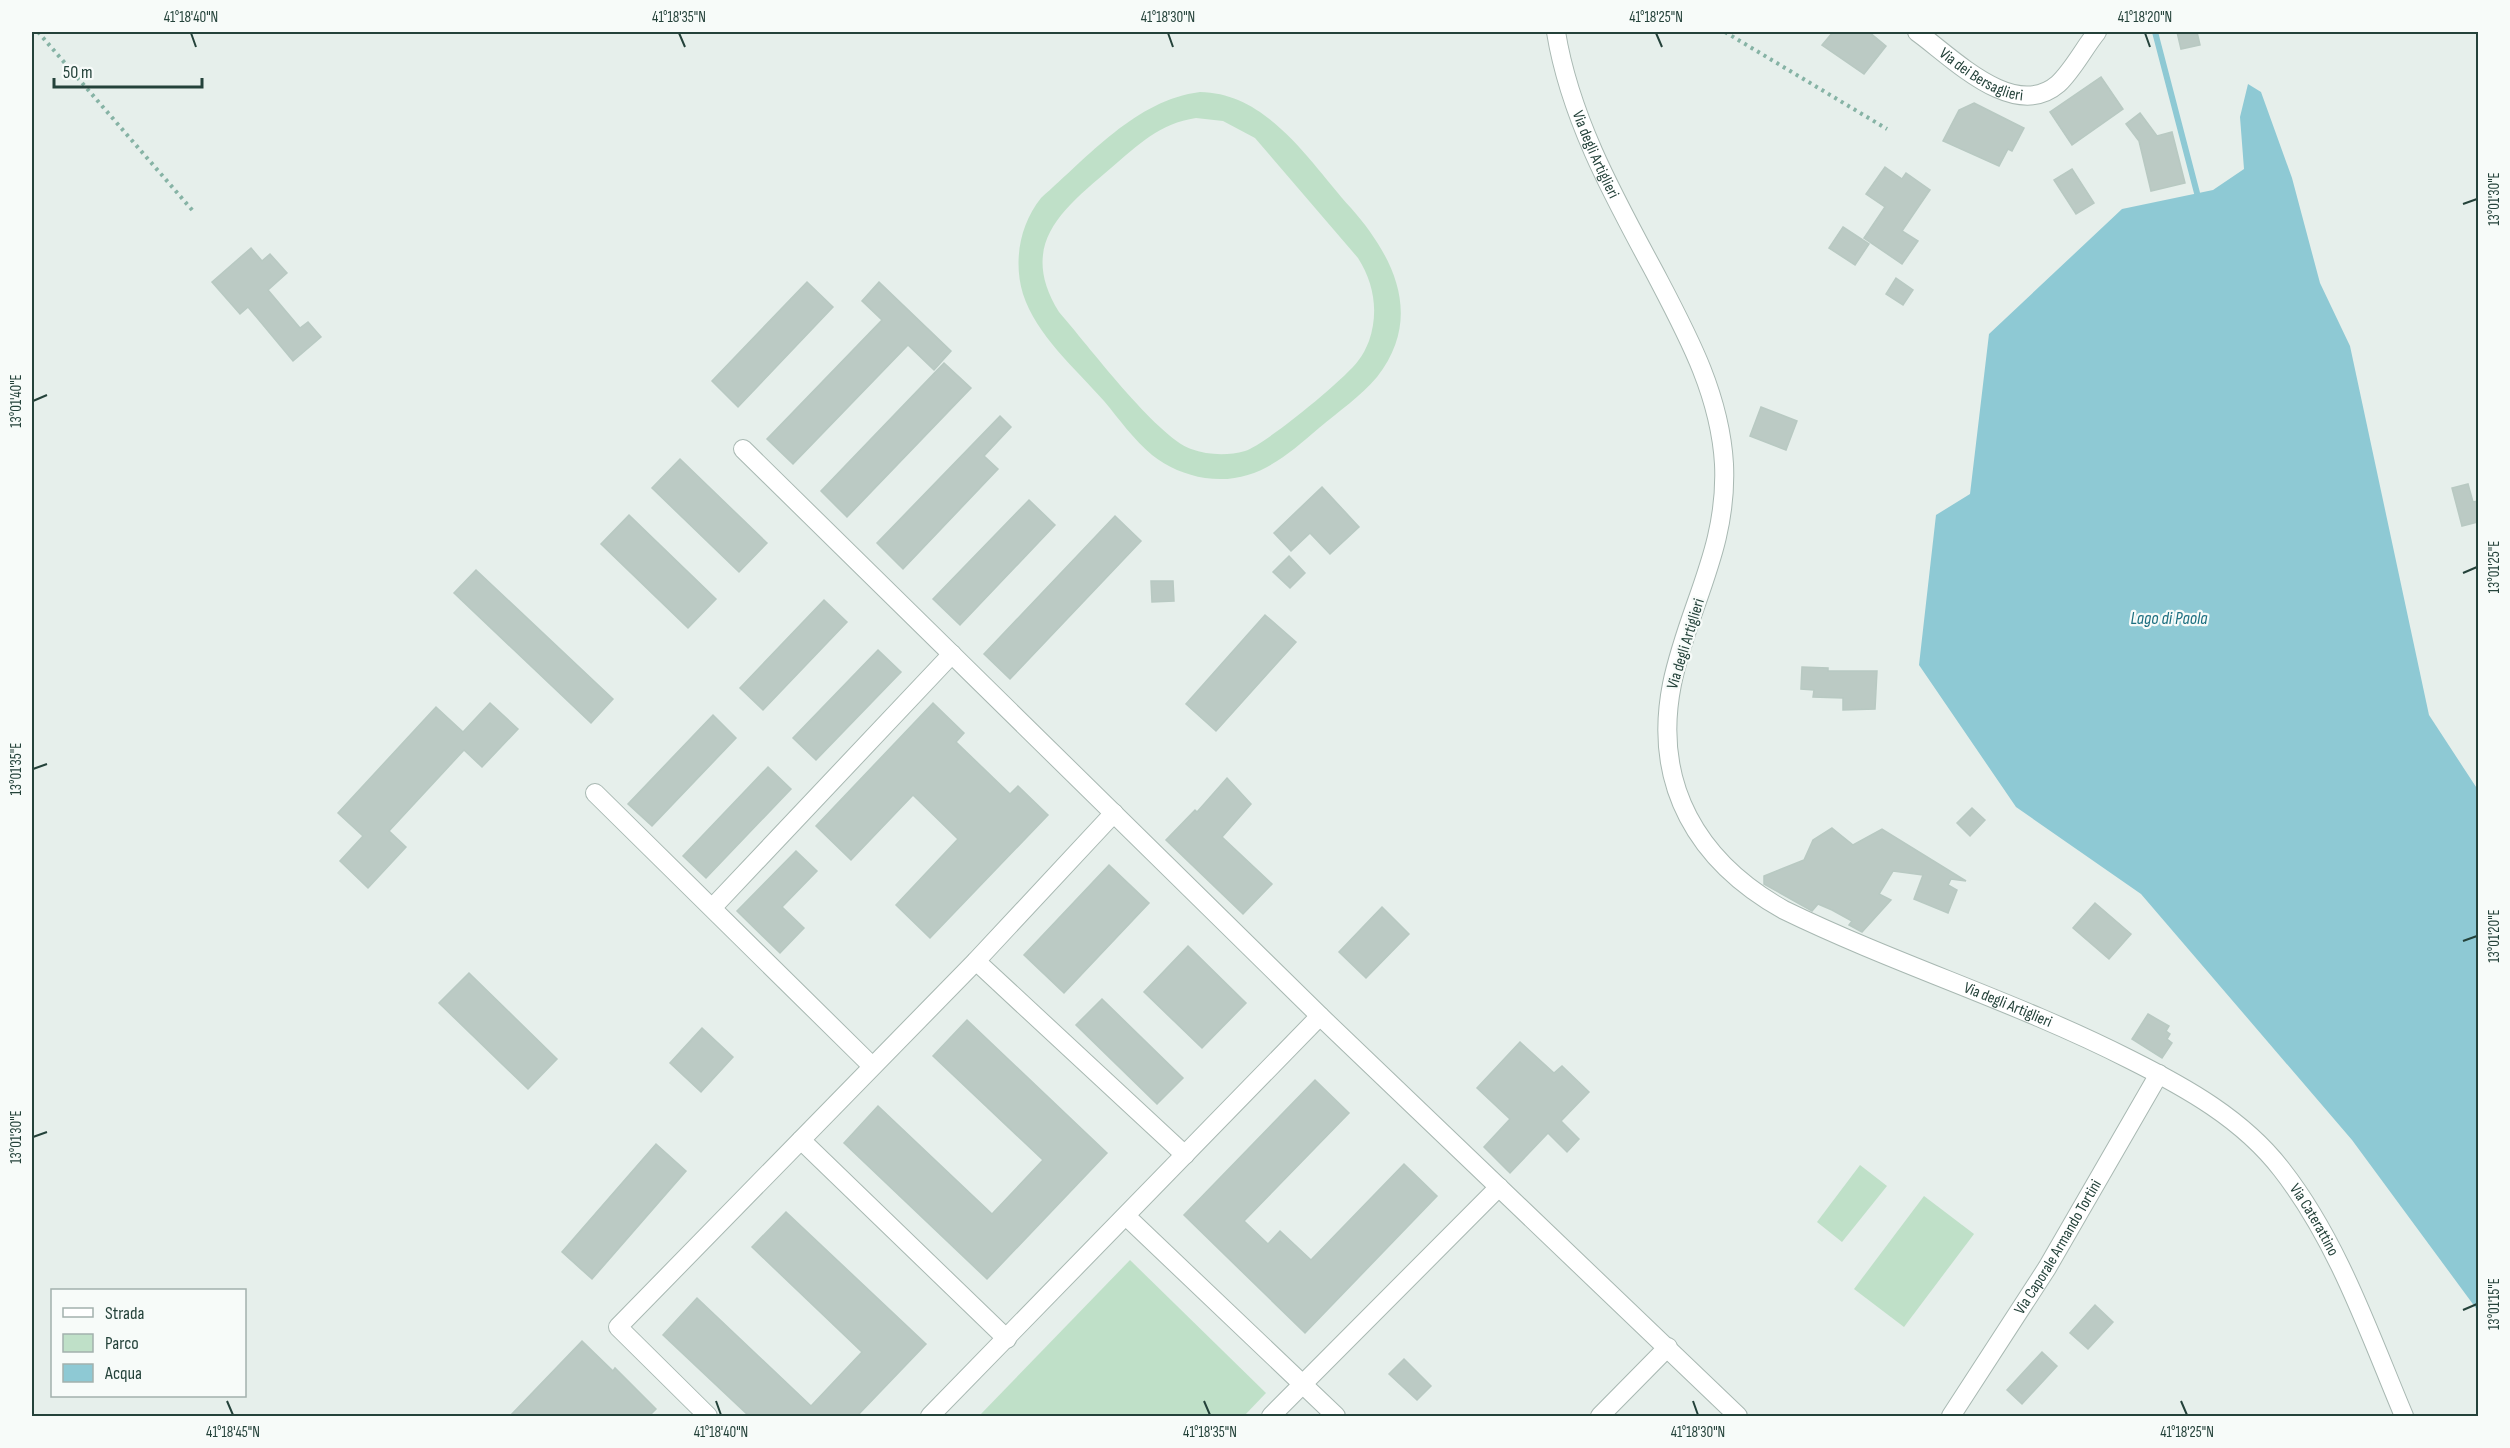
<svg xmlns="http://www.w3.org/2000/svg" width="2510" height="1448" font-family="'Sofia Sans Condensed',sans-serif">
<rect width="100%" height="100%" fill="#e6efeb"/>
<g fill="#bfe0c8" fill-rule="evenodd">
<path d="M1200 92C1268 93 1309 161 1351 208 1394 257 1424 317 1377 377 1361 396 1338 412 1319 428 1284 458 1254 485 1205 478 1186 475 1167 467 1152 455 1134 440 1119 419 1104 401 1076 369 1036 335 1023 294 1013 261 1020 224 1041 198 1088 157 1136 100 1200 92ZM1196 118 1223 121 1255 138 1358 258C1374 283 1379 312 1369 341 1366 348 1363 355 1358 361 1344 380 1266 444 1245 451 1227 456 1208 455 1191 449 1156 436 1087 344 1059 312 1017 244 1063 209 1111 168 1138 145 1160 123 1196 118Z"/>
<path d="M1860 1165 1887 1186 1842 1242 1817 1222Z"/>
<path d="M1924 1196 1974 1234 1904 1327 1854 1289Z"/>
<path d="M1130 1260 1266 1393 1244 1416H979Z"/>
</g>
<path fill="#8ec9d4" d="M2248 84 2261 92 2292 178 2320 283 2350 346 2429 715 2478 790V1311L2352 1140 2141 894 2016 807 1919 665 1936 515 1970 494 1989 334 2122 209 2213 190 2244 169 2240 117Z"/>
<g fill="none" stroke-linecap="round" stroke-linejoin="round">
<path stroke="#8ec9d4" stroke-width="6" d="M2155 32 2197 193"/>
</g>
<g fill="#bbcac4" stroke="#b8c9c2" stroke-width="1.5">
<path d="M1833 32H1869L1886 46 1864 74 1822 45Z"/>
<path d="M2177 32H2197L2200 45 2181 49Z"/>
<path d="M2101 77 2123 109 2072 145 2050 112Z"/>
<path d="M1974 103 2024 128 2012 151 2008 149 1999 166 1943 141 1959 110Z"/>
<path d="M2140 113 2157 136 2172 132 2185 183 2151 191 2139 141 2126 124Z"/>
<path d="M1885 167 1902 179 1906 173 1930 190 1902 231 1918 241 1902 264 1864 238 1885 207 1866 194Z"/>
<path d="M2072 169 2094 203 2076 214 2054 180Z"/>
<path d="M1843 227 1869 244 1855 265 1829 248Z"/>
<path d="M251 248 262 261 270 254 287 273 268 290 300 328 308 322 321 337 293 361 248 307 240 314 212 282Z"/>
<path d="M1896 278 1913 290 1903 305 1886 294Z"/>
<path d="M807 282 833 307 738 407 712 381Z"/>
<path d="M879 282 951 351 934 370 908 345 793 464 767 439 882 320 862 301Z"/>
<path d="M944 363 971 388 847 517 821 491Z"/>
<path d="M1761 407 1797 421 1786 450 1750 436Z"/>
<path d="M1000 416 1011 427 984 456 998 469 903 569 877 543Z"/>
<path d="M680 459 767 543 739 572 652 488Z"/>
<path d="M2468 484 2473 502 2478 501V522L2462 526 2452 488Z"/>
<path d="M1322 487 1359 527 1330 554 1310 533 1291 551 1274 533Z"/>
<path d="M1029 500 1055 525 960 625 933 599Z"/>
<path d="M629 515 716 599 688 628 601 544Z"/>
<path d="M1115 516 1141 541 1010 679 984 654Z"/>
<path d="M1289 556 1305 573 1290 588 1273 572Z"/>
<path d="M476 570 613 699 591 723 454 593Z"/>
<path d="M1151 581H1173L1174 601 1152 602Z"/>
<path d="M824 600 847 622 763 710 740 688Z"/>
<path d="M1265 615 1296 642 1216 731 1186 704Z"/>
<path d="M878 650 901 672 816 760 793 738Z"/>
<path d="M1802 667 1828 668V671H1877L1875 709 1843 710V698L1813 697 1814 690 1801 689Z"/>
<path d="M490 703 518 729 482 767 464 750 389 831 406 847 368 888 340 861 363 836 338 813 436 707 463 732Z"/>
<path d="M933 703 964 733 956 742 1010 794 1018 786 1048 815 930 938 896 905 958 839 913 795 851 860 816 826Z"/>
<path d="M713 715 736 738 652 826 628 804Z"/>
<path d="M768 767 791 789 706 878 683 856Z"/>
<path d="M1227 778 1251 804 1222 837 1272 884 1243 914 1166 840 1195 810 1197 812Z"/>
<path d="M1972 808 1985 820 1970 836 1957 823Z"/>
<path d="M1832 828 1853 845 1882 829 1966 881 1951 879 1948 885 1957 890 1948 913 1914 899 1923 875 1893 871 1879 894 1891 900 1862 932 1849 925 1852 921 1832 910 1818 904 1812 911 1764 884V876L1804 860 1813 840Z"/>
<path d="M796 851 817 871 782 907 804 928 780 953 737 911Z"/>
<path d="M1109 865 1149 903 1064 993 1024 955Z"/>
<path d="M2095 903 2131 934 2109 959 2073 928Z"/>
<path d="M1382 907 1409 934 1366 978 1339 952Z"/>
<path d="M1188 946 1246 1003 1202 1048 1144 992Z"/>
<path d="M469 973 557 1059 528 1089 439 1003Z"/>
<path d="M1102 999 1183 1078 1157 1104 1076 1025Z"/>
<path d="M2148 1014 2169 1026 2166 1031 2170 1034 2167 1039 2172 1043 2162 1058 2132 1039Z"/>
<path d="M967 1020 1107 1153 987 1279 844 1143 878 1106 992 1214 1043 1160 933 1056Z"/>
<path d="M702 1028 733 1057 701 1092 670 1063Z"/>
<path d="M1520 1042 1554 1073 1562 1066 1589 1092 1561 1121 1579 1139 1567 1152 1548 1133 1510 1173 1484 1147 1510 1119 1477 1088Z"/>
<path d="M1315 1080 1349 1113 1244 1221 1268 1244 1280 1231 1311 1260 1404 1164 1437 1196 1305 1333 1184 1215Z"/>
<path d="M656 1144 686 1171 592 1279 562 1252Z"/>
<path d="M786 1212 926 1344 857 1416H749L663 1335 697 1298 811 1406 862 1352 752 1247Z"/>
<path d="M2095 1305 2113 1322 2088 1349 2070 1333Z"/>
<path d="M582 1341 613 1371 615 1368 656 1409 649 1416H510Z"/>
<path d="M2042 1352 2057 1366 2022 1404 2007 1390Z"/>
<path d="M1404 1359 1431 1386 1417 1400 1389 1374Z"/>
</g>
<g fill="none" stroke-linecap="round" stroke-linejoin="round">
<defs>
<g id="minor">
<path id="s1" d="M1556 32C1570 118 1614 197 1655 273 1687 334 1720 394 1724 464 1728 549 1688 606 1672 684 1652 785 1698 862 1784 910 1897 965 2017 1002 2129 1059 2185 1087 2243 1119 2282 1170 2338 1242 2369 1333 2404 1416"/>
<path id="s2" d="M1917 32C1952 57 2014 122 2058 84 2073 70 2084 48 2097 32"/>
<path d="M743 449 1320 1016 1738 1416"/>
<path d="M595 793 872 1066"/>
<path d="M713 907 952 654"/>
<path d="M976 961 1185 1155"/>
<path d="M801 1140 1007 1339"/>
<path d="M1126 1216 1336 1416"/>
<path d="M708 1416 618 1327 976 961 1114 813"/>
<path d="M930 1416 1320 1016"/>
<path d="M1271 1416 1499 1187"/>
<path d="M1600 1416 1668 1347"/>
<path id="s3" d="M1951 1416 2047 1268 2159 1074"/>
</g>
</defs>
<use href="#minor" stroke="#a8b8b2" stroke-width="20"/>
<g stroke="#86b3a5" stroke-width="4" stroke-dasharray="3 4.5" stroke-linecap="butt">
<path d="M38 32 193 211"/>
<path d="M1725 32 1887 129"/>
</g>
<use href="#minor" stroke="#fff" stroke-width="18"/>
</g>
<path fill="none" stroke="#24423a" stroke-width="2" d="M191 33 196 47M679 33 685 47M1168 33 1173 47M1656 33 1662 47M2145 33 2150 47M2463 204 2477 199M33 401 47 395M2463 573 2477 567M33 769 47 764M2463 941 2477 936M33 1137 47 1132M2463 1310 2477 1304M227 1401 233 1415M716 1401 721 1415M1204 1401 1210 1415M1693 1401 1698 1415M2181 1401 2187 1415"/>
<g text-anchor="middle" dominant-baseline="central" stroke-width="4.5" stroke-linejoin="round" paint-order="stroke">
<g font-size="16" fill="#24423a" stroke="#f7fbf9">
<text stroke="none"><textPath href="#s2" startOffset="78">Via dei Bersaglieri</textPath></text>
<text stroke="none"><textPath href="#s1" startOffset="129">Via degli Artiglieri</textPath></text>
<text transform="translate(1686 644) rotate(-73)">Via degli Artiglieri</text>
<text stroke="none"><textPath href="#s1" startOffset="1209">Via degli Artiglieri</textPath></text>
<text stroke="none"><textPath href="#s1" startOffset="1592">Via Caterattino</textPath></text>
<text stroke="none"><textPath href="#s3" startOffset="200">Via Caporale Armando Tortini</textPath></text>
</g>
<g font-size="18" font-style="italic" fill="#1c6f80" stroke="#f7fbf9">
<text x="2169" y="618">Lago di Paola</text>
</g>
</g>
<rect width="2510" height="1448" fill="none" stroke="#f7fbf9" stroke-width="66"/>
<rect x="51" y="1289" width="195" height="108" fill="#f7fbf9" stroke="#a3b1ad" stroke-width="1.5"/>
<rect x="63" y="1308" width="30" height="9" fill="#ffffff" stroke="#a3b1ad" stroke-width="1.5"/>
<text x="105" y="1319" font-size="18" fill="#24423a">Strada</text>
<rect x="63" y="1334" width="30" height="18" fill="#bfe0c8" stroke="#a3b1ad" stroke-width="1.5"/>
<text x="105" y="1349" font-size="18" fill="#24423a">Parco</text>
<rect x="63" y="1364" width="30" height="18" fill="#8ec9d4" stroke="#a3b1ad" stroke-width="1.5"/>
<text x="105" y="1379" font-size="18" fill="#24423a">Acqua</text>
<path d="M54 78v9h148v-9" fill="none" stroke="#24423a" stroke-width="3"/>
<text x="63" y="78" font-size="18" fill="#24423a" stroke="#f7fbf9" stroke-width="4.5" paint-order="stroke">50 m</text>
<rect x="33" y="33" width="2444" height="1382" fill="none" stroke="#24423a" stroke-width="2"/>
<g font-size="15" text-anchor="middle" fill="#24423a">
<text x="191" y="22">41°18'40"N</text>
<text x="679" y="22">41°18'35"N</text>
<text x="1168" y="22">41°18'30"N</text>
<text x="1656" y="22">41°18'25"N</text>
<text x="2145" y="22">41°18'20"N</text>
<text transform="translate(2494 199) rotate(-90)" y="5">13°01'30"E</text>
<text transform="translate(16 401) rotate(-90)" y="5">13°01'40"E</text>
<text transform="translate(2494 567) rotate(-90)" y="5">13°01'25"E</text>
<text transform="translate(16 769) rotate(-90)" y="5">13°01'35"E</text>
<text transform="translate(2494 936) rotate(-90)" y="5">13°01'20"E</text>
<text transform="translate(16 1137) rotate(-90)" y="5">13°01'30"E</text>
<text transform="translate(2494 1304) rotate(-90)" y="5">13°01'15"E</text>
<text x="233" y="1437">41°18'45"N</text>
<text x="721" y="1437">41°18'40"N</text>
<text x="1210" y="1437">41°18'35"N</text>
<text x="1698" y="1437">41°18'30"N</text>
<text x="2187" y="1437">41°18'25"N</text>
</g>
</svg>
